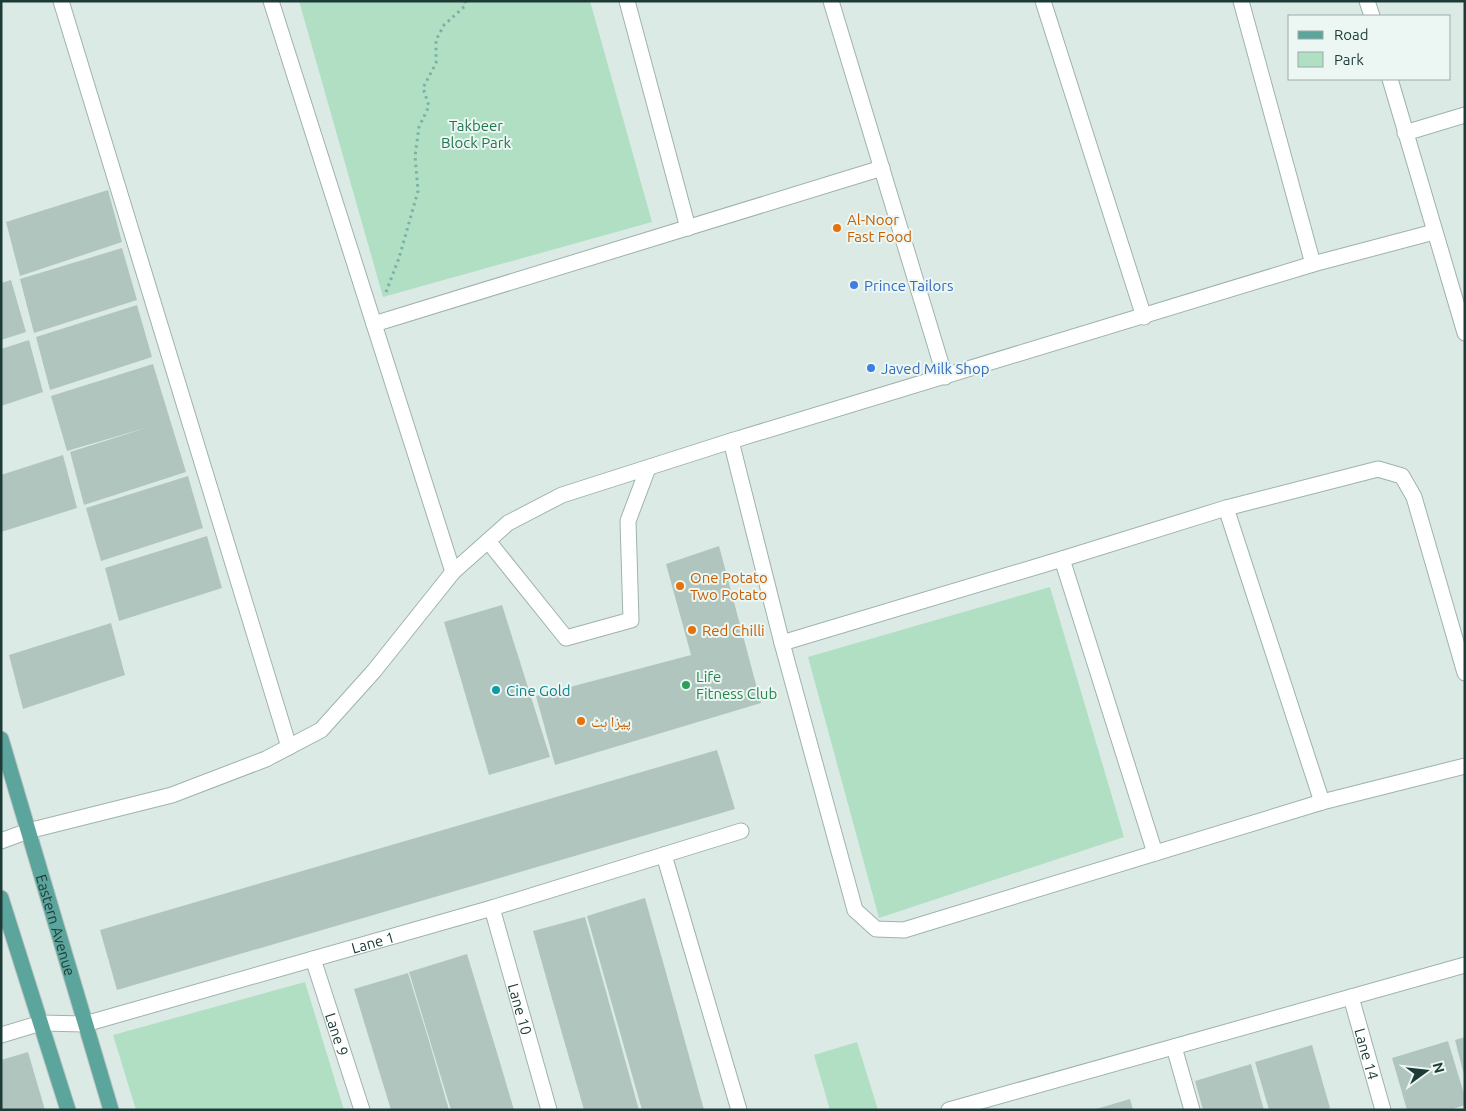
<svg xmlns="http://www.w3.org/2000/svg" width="1466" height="1111" font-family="Ubuntu,'Noto Naskh Arabic',sans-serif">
<rect width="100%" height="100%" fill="#dceae6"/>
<g fill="#b1dfc3">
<path d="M299 1H590L652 222 383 297Z"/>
<path d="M1050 587 1124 837 879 918 808 657Z"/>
<path d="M305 982 344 1110H136L113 1035Z"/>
<path d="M857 1042 878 1110H830L814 1055Z"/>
</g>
<g fill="#b1c5bf">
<path d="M108 190 122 242 20 276 6 222Z"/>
<path d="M122 248 137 300 34 333 20 279Z"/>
<path d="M11 280 26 332 1 340V283Z"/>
<path d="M137 305 152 357 50 390 36 337Z"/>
<path d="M29 340 43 392 1 406V349Z"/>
<path d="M153 364 186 472 84 505 70 452 149 427 67 451 51 396Z"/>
<path d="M63 455 77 508 1 532V475Z"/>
<path d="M188 476 203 528 101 561 86 508Z"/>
<path d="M207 536 222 588 119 621 105 568Z"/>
<path d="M719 546 761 703 555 765 536 696 691 655 666 564Z"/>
<path d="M502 605 550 757 489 775 444 622Z"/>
<path d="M111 623 125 675 23 709 9 655Z"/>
<path d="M717 750 735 809 117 990 100 930Z"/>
<path d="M645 898 665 969 704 1110H642L587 916Z"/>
<path d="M585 917 605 988 639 1110H584L553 1002 533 931Z"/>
<path d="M467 954 498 1056 514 1110H451L440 1074 409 972Z"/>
<path d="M408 973 429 1041 449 1110H391L354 989Z"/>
<path d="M1465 1037V1074L1464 1075 1455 1040Z"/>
<path d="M1448 1041 1465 1097V1105L1450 1110H1407L1392 1058Z"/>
<path d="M1312 1045 1330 1108 1326 1110H1269L1255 1062Z"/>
<path d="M28 1052 45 1110H1V1060Z"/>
<path d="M1251 1064 1264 1110H1203L1195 1081Z"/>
<path d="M1130 1099 1133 1110H1096V1109Z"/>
</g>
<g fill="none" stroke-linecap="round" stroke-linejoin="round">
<defs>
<g id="minor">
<path d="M61 1 289 747"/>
<path d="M271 1 453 572"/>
<path d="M627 1 688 228"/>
<path d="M831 1 945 377"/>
<path d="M1043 1 1144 317"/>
<path d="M1241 1 1313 264"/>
<path d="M1367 1 1372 16"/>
<path d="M1390 79 1465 333"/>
<path d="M1405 133 1465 115"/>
<path d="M374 324 882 168"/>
<path d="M731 441 782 643 855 910 876 929 904 930 1322 802 1465 766"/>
<path d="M1226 508 1322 802"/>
<path d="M488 541 566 638 631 620 628 521 648 468"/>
<path d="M1062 559 1155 853"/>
<path d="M782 643 1062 559 1226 508 1378 469 1402 476 1414 497 1465 673"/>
<path d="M1 841 28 831 172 795 266 759 321 730 374 671 453 572 508 523 562 495 731 441 1313 264 1434 232"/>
<path d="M664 855 739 1110"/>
<path id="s1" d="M492 908 549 1110"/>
<path id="s2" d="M313 959 362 1110"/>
<path id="s3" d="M1351 997 1383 1110"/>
<path id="s4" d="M1 1035 41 1023 85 1024 492 908 741 831"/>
<path d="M1174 1047 1192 1110"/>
<path d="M949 1110 1465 965"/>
</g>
<g id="major">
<path id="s5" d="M1 739 111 1110"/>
<path d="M1 898 68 1110"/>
</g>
</defs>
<use href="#minor" stroke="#9fb2ae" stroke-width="17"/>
<use href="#major" stroke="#bbc4c3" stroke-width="17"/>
<path stroke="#78b2a7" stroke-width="3" stroke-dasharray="2.5 4" stroke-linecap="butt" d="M386 292 399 258 418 191 415 156 419 127 429 106 423 88 436 63V40L444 25 465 6V1"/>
<use href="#minor" stroke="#fff" stroke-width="15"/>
<use href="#major" stroke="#5ba59c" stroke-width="15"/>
</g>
<g fill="#e8710a" stroke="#ecf7f3" stroke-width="2">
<circle cx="837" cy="228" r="5"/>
<circle cx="680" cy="586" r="5"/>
<circle cx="692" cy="630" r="5"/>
<circle cx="581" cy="721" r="5"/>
</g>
<g fill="#3f7fe0" stroke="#ecf7f3" stroke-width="2">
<circle cx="854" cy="285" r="5"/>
<circle cx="871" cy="368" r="5"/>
</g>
<circle fill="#2e9e5b" stroke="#ecf7f3" stroke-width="2" cx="686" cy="685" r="5"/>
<circle fill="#0f9aa8" stroke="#ecf7f3" stroke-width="2" cx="496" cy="690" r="5"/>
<g text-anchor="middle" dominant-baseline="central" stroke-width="4" stroke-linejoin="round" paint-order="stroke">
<g font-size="15" fill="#22764d" stroke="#ecf7f3">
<text x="476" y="125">Takbeer<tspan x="476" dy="17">Block Park</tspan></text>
</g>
<g font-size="15" fill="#c56008" stroke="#ecf7f3" text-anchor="start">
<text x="847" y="219">Al-Noor<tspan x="847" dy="17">Fast Food</tspan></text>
<text x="690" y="577">One Potato<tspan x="690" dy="17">Two Potato</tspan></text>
<text x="702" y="630">Red Chilli</text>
<text x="591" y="721">پیزا ہٹ</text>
</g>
<g font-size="15" fill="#366cbe" stroke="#ecf7f3" text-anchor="start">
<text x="864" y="285">Prince Tailors</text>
<text x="881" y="368">Javed Milk Shop</text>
</g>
<g font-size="15" fill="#27864d" stroke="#ecf7f3" text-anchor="start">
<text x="696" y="676">Life<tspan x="696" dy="17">Fitness Club</tspan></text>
</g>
<g font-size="15" fill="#0d838f" stroke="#ecf7f3" text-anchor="start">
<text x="506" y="690">Cine Gold</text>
</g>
<g font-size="15" fill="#1c3b36" stroke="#ecf7f3">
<text stroke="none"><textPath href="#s5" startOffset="194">Eastern Avenue</textPath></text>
<text stroke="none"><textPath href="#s4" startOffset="385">Lane 1</textPath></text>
<text stroke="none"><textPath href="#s1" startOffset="105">Lane 10</textPath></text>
<text stroke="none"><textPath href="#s2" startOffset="79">Lane 9</textPath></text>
<text stroke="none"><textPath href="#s3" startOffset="59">Lane 14</textPath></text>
</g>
</g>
<rect width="1466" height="1111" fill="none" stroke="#1c3b36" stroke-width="5"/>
<rect x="1288" y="15" width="162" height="65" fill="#ecf7f3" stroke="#99aca7"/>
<rect x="1298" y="31" width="25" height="8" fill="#5ba59c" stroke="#99aca7"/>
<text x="1334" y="40" font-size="15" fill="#1c3b36">Road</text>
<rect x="1298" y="52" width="25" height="15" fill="#b1dfc3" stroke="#99aca7"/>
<text x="1334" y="65" font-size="15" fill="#1c3b36">Park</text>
<g transform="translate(1426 1071) rotate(75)" stroke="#ecf7f3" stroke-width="4" paint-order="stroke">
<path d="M0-4L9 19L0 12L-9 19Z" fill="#1c3b36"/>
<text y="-8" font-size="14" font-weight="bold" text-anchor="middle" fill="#1c3b36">N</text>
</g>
</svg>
